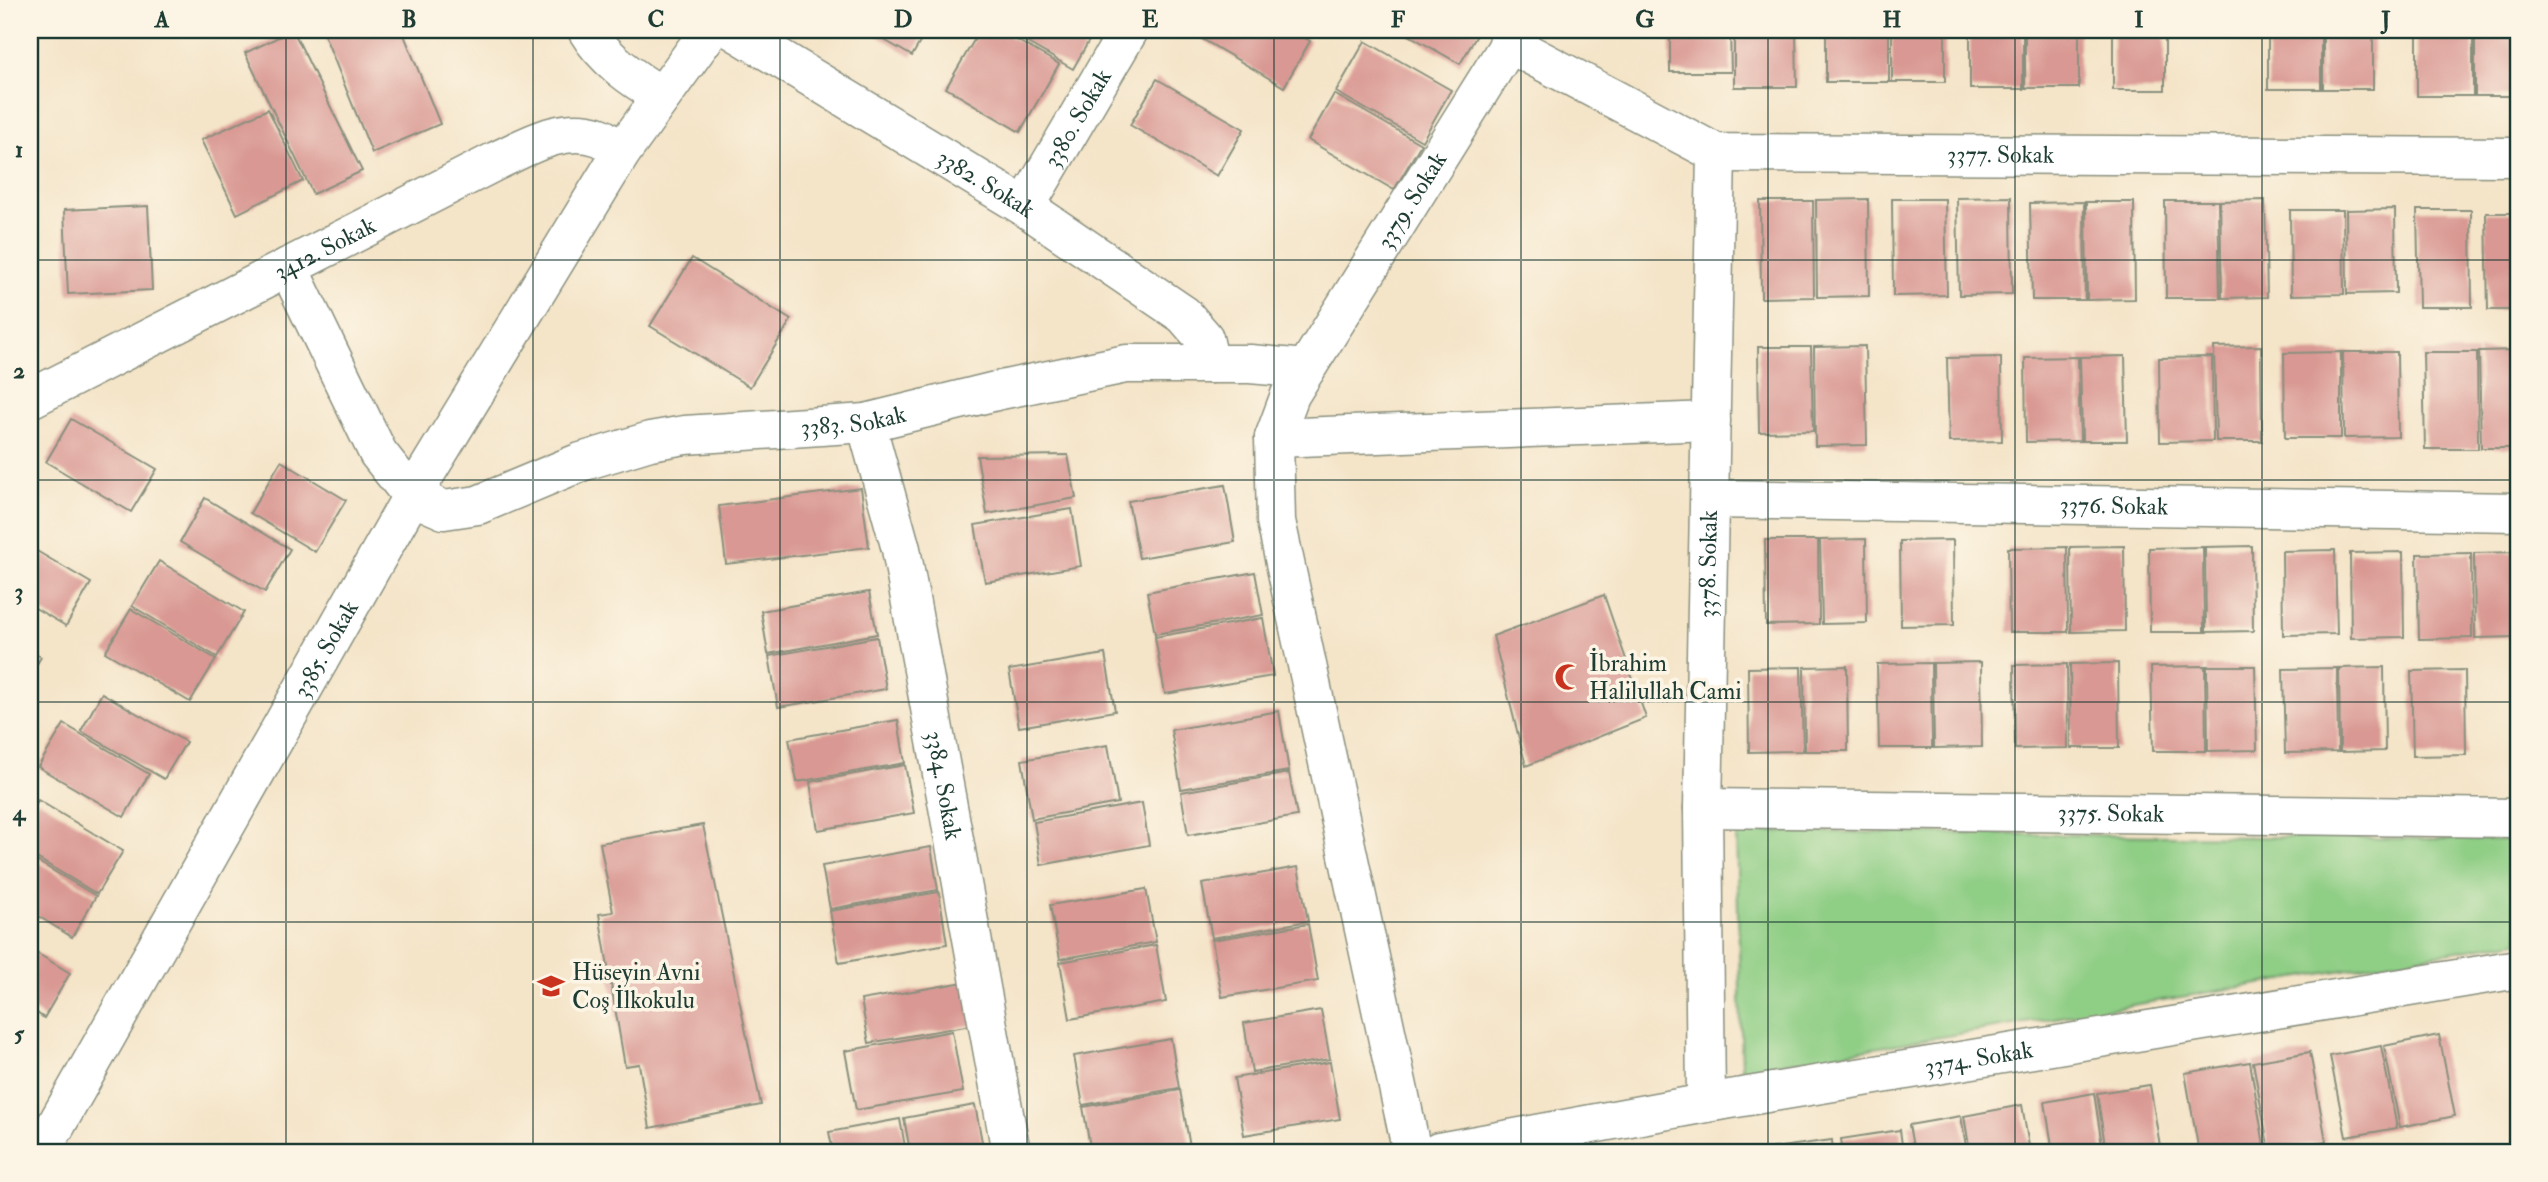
<svg xmlns="http://www.w3.org/2000/svg" width="2548" height="1182" font-family="'IM FELL Double Pica',serif">
<rect width="100%" height="100%" fill="#fcf5e5"/>
<filter id="ink" filterUnits="userSpaceOnUse"><feTurbulence type="fractalNoise" baseFrequency=".0143" numOctaves="2"/><feDisplacementMap in="SourceGraphic" scale="14" xChannelSelector="R" yChannelSelector="G"/><feConvolveMatrix kernelMatrix="1 2 1 2 8 2 1 2 1" color-interpolation-filters="sRGB"/></filter>
<filter id="wash" filterUnits="userSpaceOnUse"><feTurbulence type="fractalNoise" baseFrequency=".00686" numOctaves="4" result="noise"/><feDisplacementMap in="SourceGraphic" scale="28" xChannelSelector="R" yChannelSelector="G"/><feGaussianBlur stdDeviation="1.57" result="paint"/><feColorMatrix in="noise" values="0 0 0 0 0 0 0 0 0 0 0 0 0 0 0 0 0 1.4 0 .05"/><feComposite in="paint" operator="in"/></filter>
<g filter="url(#wash)">
<rect width="100%" height="100%" fill="#f4e4c8"/>
<path fill="#8fce85" stroke="#57865c" stroke-width="2" d="M1736 831 2518 840V941L1742 1070Z"/>
<g id="blocks">
<g fill="#d99893">
<path d="M293 30 362 171 313 194 245 53Z"/>
<path d="M335 30H402L440 124 372 153 324 34Z"/>
<path d="M867 30H927L912 56Z"/>
<path d="M980 30H999L1059 64 1020 132 946 88Z"/>
<path d="M1005 30H1095L1073 69Z"/>
<path d="M1201 30H1291L1310 41 1284 87 1197 36Z"/>
<path d="M1400 30H1480L1460 64Z"/>
<path d="M1670 30H1730L1731 72H1670Z"/>
<path d="M1734 30H1796L1797 87H1734Z"/>
<rect x="1826" y="30" width="63" height="52"/>
<rect x="1892" y="30" width="53" height="52"/>
<rect x="1970" y="30" width="53" height="59"/>
<rect x="2025" y="30" width="54" height="58"/>
<rect x="2113" y="30" width="52" height="60"/>
<rect x="2268" y="30" width="53" height="59"/>
<rect x="2323" y="30" width="50" height="59"/>
<rect x="2417" y="30" width="56" height="66"/>
<rect x="2475" y="30" width="43" height="66"/>
<path d="M1365 41 1451 90 1422 141 1336 92Z"/>
<path d="M1157 79 1244 129 1217 176 1130 125Z"/>
<path d="M1334 94 1421 144 1394 190 1308 140Z"/>
<path d="M268 109 303 181 237 214 201 140Z"/>
<path d="M2011 197 2012 294 1959 295 1957 198Z"/>
<path d="M1868 199 1869 296 1817 297 1816 200Z"/>
<path d="M1892 199H1945L1947 295 1893 296Z"/>
<path d="M2265 200 2267 297 2222 298 2220 201Z"/>
<path d="M1760 201H1813L1814 297 1761 298Z"/>
<path d="M2165 201H2218L2220 298H2166Z"/>
<path d="M2084 202 2085 300H2032L2030 203Z"/>
<path d="M2086 202H2134L2135 299 2087 300Z"/>
<path d="M148 206 152 290 68 294 64 210Z"/>
<path d="M2395 209 2396 293 2347 294 2346 210Z"/>
<path d="M2290 210H2343L2344 294 2291 295Z"/>
<path d="M2417 210H2471L2472 307H2419Z"/>
<path d="M2486 213H2518V310H2488Z"/>
<path d="M692 258 791 320 750 387 650 326Z"/>
<path d="M1865 346 1867 445 1815 446 1814 347Z"/>
<path d="M2261 346 2262 441H2216L2214 347Z"/>
<path d="M1758 347H1811L1813 431 1759 432Z"/>
<path d="M2518 350V448H2481L2479 351Z"/>
<path d="M2341 352V438H2285L2284 353Z"/>
<path d="M2343 352H2397L2398 437 2344 438Z"/>
<path d="M2423 352H2477L2478 449H2425Z"/>
<path d="M2125 356 2127 441H2082L2080 357Z"/>
<path d="M2001 357 2002 441 1949 442 1947 358Z"/>
<path d="M2078 357 2080 441 2026 442 2025 358Z"/>
<path d="M2212 357 2213 441 2160 442 2159 358Z"/>
<path d="M71 419 157 469 131 512 46 462Z"/>
<path d="M1068 455 1076 498 987 514 977 456Z"/>
<path d="M281 461 346 500 315 552 250 513Z"/>
<path d="M1225 485 1235 542 1139 558 1128 501Z"/>
<path d="M861 488 869 547 726 564 719 506Z"/>
<path d="M205 498 290 549 265 592 180 542Z"/>
<path d="M1072 509 1081 566 985 582 975 525Z"/>
<path d="M1866 539 1867 623 1822 624 1820 540Z"/>
<path d="M1765 540H1818L1819 624 1766 625Z"/>
<path d="M1953 540 1954 625 1901 626 1900 541Z"/>
<path d="M2124 546 2125 631 2071 632 2070 547Z"/>
<path d="M2252 546 2253 631 2206 632 2205 547Z"/>
<path d="M30 547 91 583 66 626 30 605Z"/>
<path d="M2067 547 2068 632H2009L2008 548Z"/>
<path d="M2203 547 2204 632H2150L2149 548Z"/>
<path d="M2335 550 2337 634 2283 635 2282 551Z"/>
<path d="M2403 552 2404 637 2351 638 2350 553Z"/>
<path d="M2518 552V637L2475 638 2474 553Z"/>
<path d="M2471 553 2472 638 2419 639 2417 554Z"/>
<path d="M159 561 244 612 217 657 132 606Z"/>
<path d="M1255 572 1263 615 1155 634 1147 592Z"/>
<path d="M869 592 877 634 768 654 761 611Z"/>
<path d="M1604 595 1646 718 1526 766 1493 636Z"/>
<path d="M131 609 216 659 190 702 105 652Z"/>
<path d="M1263 618 1273 676 1165 694 1155 637Z"/>
<path d="M877 637 886 689 778 707 769 656Z"/>
<path d="M30 650 41 657 30 676Z"/>
<path d="M1105 654 1115 711 1019 727 1009 670Z"/>
<path d="M1981 662 1982 747 1934 748 1933 663Z"/>
<path d="M1931 663 1932 748H1879L1877 664Z"/>
<path d="M2118 663 2119 748H2071L2070 664Z"/>
<path d="M2067 664 2068 748 2015 749 2014 665Z"/>
<path d="M1847 666 1848 751H1805L1804 667Z"/>
<path d="M2205 666 2206 751H2153L2151 667Z"/>
<path d="M2207 666H2255L2257 750 2208 751Z"/>
<path d="M1801 667 1803 751 1749 752 1748 668Z"/>
<path d="M2384 667 2385 751 2340 752 2339 668Z"/>
<path d="M2337 668 2338 752 2285 753 2283 669Z"/>
<path d="M2465 670 2466 755 2413 756 2411 671Z"/>
<path d="M102 693 186 742 164 779 81 731Z"/>
<path d="M1279 711 1289 771 1181 789 1171 730Z"/>
<path d="M898 720 905 763 797 782 789 739Z"/>
<path d="M64 724 149 774 124 817 38 767Z"/>
<path d="M1108 745 1118 803 1032 819 1022 760Z"/>
<path d="M905 765 914 813 818 830 810 782Z"/>
<path d="M1289 773 1297 816 1188 835 1181 792Z"/>
<path d="M38 800 123 851 97 894 30 854V814Z"/>
<path d="M1142 803 1149 845 1041 865 1034 822Z"/>
<path d="M703 825 761 1105 650 1128 639 1064 625 1066 599 914 613 912 600 843Z"/>
<path d="M931 847 938 890 830 909 822 866Z"/>
<path d="M30 857 96 896 72 937 30 911Z"/>
<path d="M1298 867 1308 921 1212 938 1202 884Z"/>
<path d="M1146 889 1156 942 1060 959 1050 905Z"/>
<path d="M939 892 947 944 839 963 830 911Z"/>
<path d="M1308 924 1318 981 1222 997 1212 940Z"/>
<path d="M1156 945 1166 1002 1070 1019 1060 962Z"/>
<path d="M30 949 70 973 44 1018 30 1008Z"/>
<path d="M970 981 977 1024 869 1043 861 1000Z"/>
<path d="M1321 1010 1330 1059 1252 1072 1244 1023Z"/>
<path d="M952 1031 963 1092 856 1110 845 1051Z"/>
<path d="M2439 1035 2455 1116 2400 1127 2384 1046Z"/>
<path d="M1171 1039 1179 1088 1083 1105 1074 1056Z"/>
<path d="M2381 1046 2397 1128 2346 1137 2330 1056Z"/>
<path d="M2310 1052 2326 1141 2269 1151 2253 1062Z"/>
<path d="M1330 1062 1340 1119 1244 1135 1234 1078Z"/>
<path d="M2250 1062 2265 1151 2199 1152 2185 1073Z"/>
<path d="M2150 1085 2161 1152H2106L2097 1093Z"/>
<path d="M1180 1090 1190 1147 1162 1152H1091L1083 1107Z"/>
<path d="M2094 1093 2103 1152H2053L2045 1102Z"/>
<path d="M975 1105 984 1152H910L904 1118Z"/>
<path d="M2022 1105 2030 1152H1970L1964 1116Z"/>
<path d="M1961 1116 1967 1152H1914L1909 1125Z"/>
<path d="M900 1119 906 1152H833L829 1132Z"/>
<path d="M1900 1130 1903 1152H1843L1841 1139Z"/>
<path d="M1832 1140 1833 1152H1773V1148Z"/>
</g>
</g>
</g>
<g filter="url(#ink)">
<use href="#blocks" fill-opacity="0" stroke="#8a907e" stroke-width="2"/>
<g fill="none" stroke-linecap="round" stroke-linejoin="round">
<defs>
<g id="street">
<path d="M587 30C604 59 633 79 662 96"/>
<path id="s1" d="M733 30 1025 207 1184 315 1204 338 1210 364"/>
<path id="s2" d="M1508 43 1716 153 2518 157"/>
<path id="s3" d="M1025 207 1129 30"/>
<path id="s4" d="M288 267 378 453 412 496 444 510 478 505 581 462 650 441 685 435 866 423 996 391 1126 364H1250L1306 369"/>
<path id="s5" d="M30 399 496 161C528 146 563 124 600 137 607 140 615 148 621 153"/>
<path id="s6" d="M866 423 901 549 1011 1152"/>
<path d="M1274 438 1711 421"/>
<path id="s7" d="M1710 499 2518 512"/>
<path id="s8" d="M1703 808 2518 818"/>
<path id="s9" d="M1706 1103 1703 808 1716 153"/>
<path id="s10" d="M41 1152 412 496 621 153 710 30"/>
<path id="s11" d="M1412 1152 1276 521 1274 438 1290 395 1306 369 1518 30"/>
<path id="s12" d="M1439 1152 1706 1103 2518 969"/>
</g>
</defs>
<use href="#street" stroke="#8a907e" stroke-width="41"/>
<use href="#street" stroke="#fff" stroke-width="38"/>
</g>
</g>
<path fill="none" stroke="#1f3d34" stroke-width="2" stroke-opacity="0.55" d="M286 30V1152M533 30V1152M780 30V1152M1027 30V1152M1274 30V1152M1521 30V1152M1768 30V1152M2015 30V1152M2262 30V1152M30 260H2518M30 480H2518M30 702H2518M30 922H2518"/>
<defs>
<symbol id="mosque-bare" viewBox="-9 -9 18 18"><path d="M3.5-4.9A6 6 0 1 0 3.5 4.9A5 5 0 1 1 3.5-4.9Z" fill="#c8321e" stroke="#fcf5e5" stroke-width="2.5" paint-order="stroke"/></symbol>
<symbol id="school-bare" viewBox="-9 -9 18 18"><path d="M0-5L7-2L0 1L-7-2ZM-4 1L0 2.5L4 1V4Q0 6-4 4Z" fill="#c8321e" stroke="#fcf5e5" stroke-width="2.5" paint-order="stroke"/></symbol>
</defs>
<g fill-rule="evenodd">
<use href="#mosque-bare" x="1549" y="658" width="38" height="38"/>
<use href="#school-bare" x="532" y="967" width="38" height="38"/>
</g>
<g text-anchor="middle" dominant-baseline="central" stroke-width="7" stroke-linejoin="round" paint-order="stroke">
<g font-size="24" fill="#1f3d34" stroke="#fcf5e5">
<text stroke="none"><textPath href="#s3" startOffset="103">3380. Sokak</textPath></text>
<text stroke="none"><textPath href="#s2" startOffset="520">3377. Sokak</textPath></text>
<text stroke="none"><textPath href="#s1" startOffset="296">3382. Sokak</textPath></text>
<text stroke="none"><textPath href="#s11" startOffset="1004">3379. Sokak</textPath></text>
<text stroke="none"><textPath href="#s5" startOffset="331">3412. Sokak</textPath></text>
<text stroke="none"><textPath href="#s4" startOffset="719">3383. Sokak</textPath></text>
<text stroke="none"><textPath href="#s7" startOffset="404">3376. Sokak</textPath></text>
<text stroke="none"><textPath href="#s9" startOffset="539">3378. Sokak</textPath></text>
<text stroke="none"><textPath href="#s10" startOffset="578">3385. Sokak</textPath></text>
<text stroke="none"><textPath href="#s6" startOffset="371">3384. Sokak</textPath></text>
<text stroke="none"><textPath href="#s8" startOffset="408">3375. Sokak</textPath></text>
<text stroke="none"><textPath href="#s12" startOffset="548">3374. Sokak</textPath></text>
</g>
<g font-size="24" fill="#1f3d34" stroke="#fcf5e5" text-anchor="start">
<text x="1589" y="663">İbrahim<tspan x="1589" dy="28">Halilullah Cami</tspan></text>
<text x="572" y="972">Hüseyin Avni<tspan x="572" dy="28">Coş İlkokulu</tspan></text>
</g>
</g>
<rect width="2548" height="1182" fill="none" stroke="#fcf5e5" stroke-width="77"/>
<rect x="38" y="38" width="2472" height="1106" fill="none" stroke="#1f3d34" stroke-width="2.5"/>
<g font-size="23" text-anchor="middle" font-weight="bold" fill="#1f3d34">
<text x="162" y="27">A</text>
<text x="409" y="27">B</text>
<text x="656" y="27">C</text>
<text x="903" y="27">D</text>
<text x="1150" y="27">E</text>
<text x="1398" y="27">F</text>
<text x="1645" y="27">G</text>
<text x="1892" y="27">H</text>
<text x="2139" y="27">I</text>
<text x="2386" y="27">J</text>
<text x="19" y="157">1</text>
<text x="19" y="378">2</text>
<text x="19" y="599">3</text>
<text x="19" y="820">4</text>
<text x="19" y="1041">5</text>
</g>
</svg>
